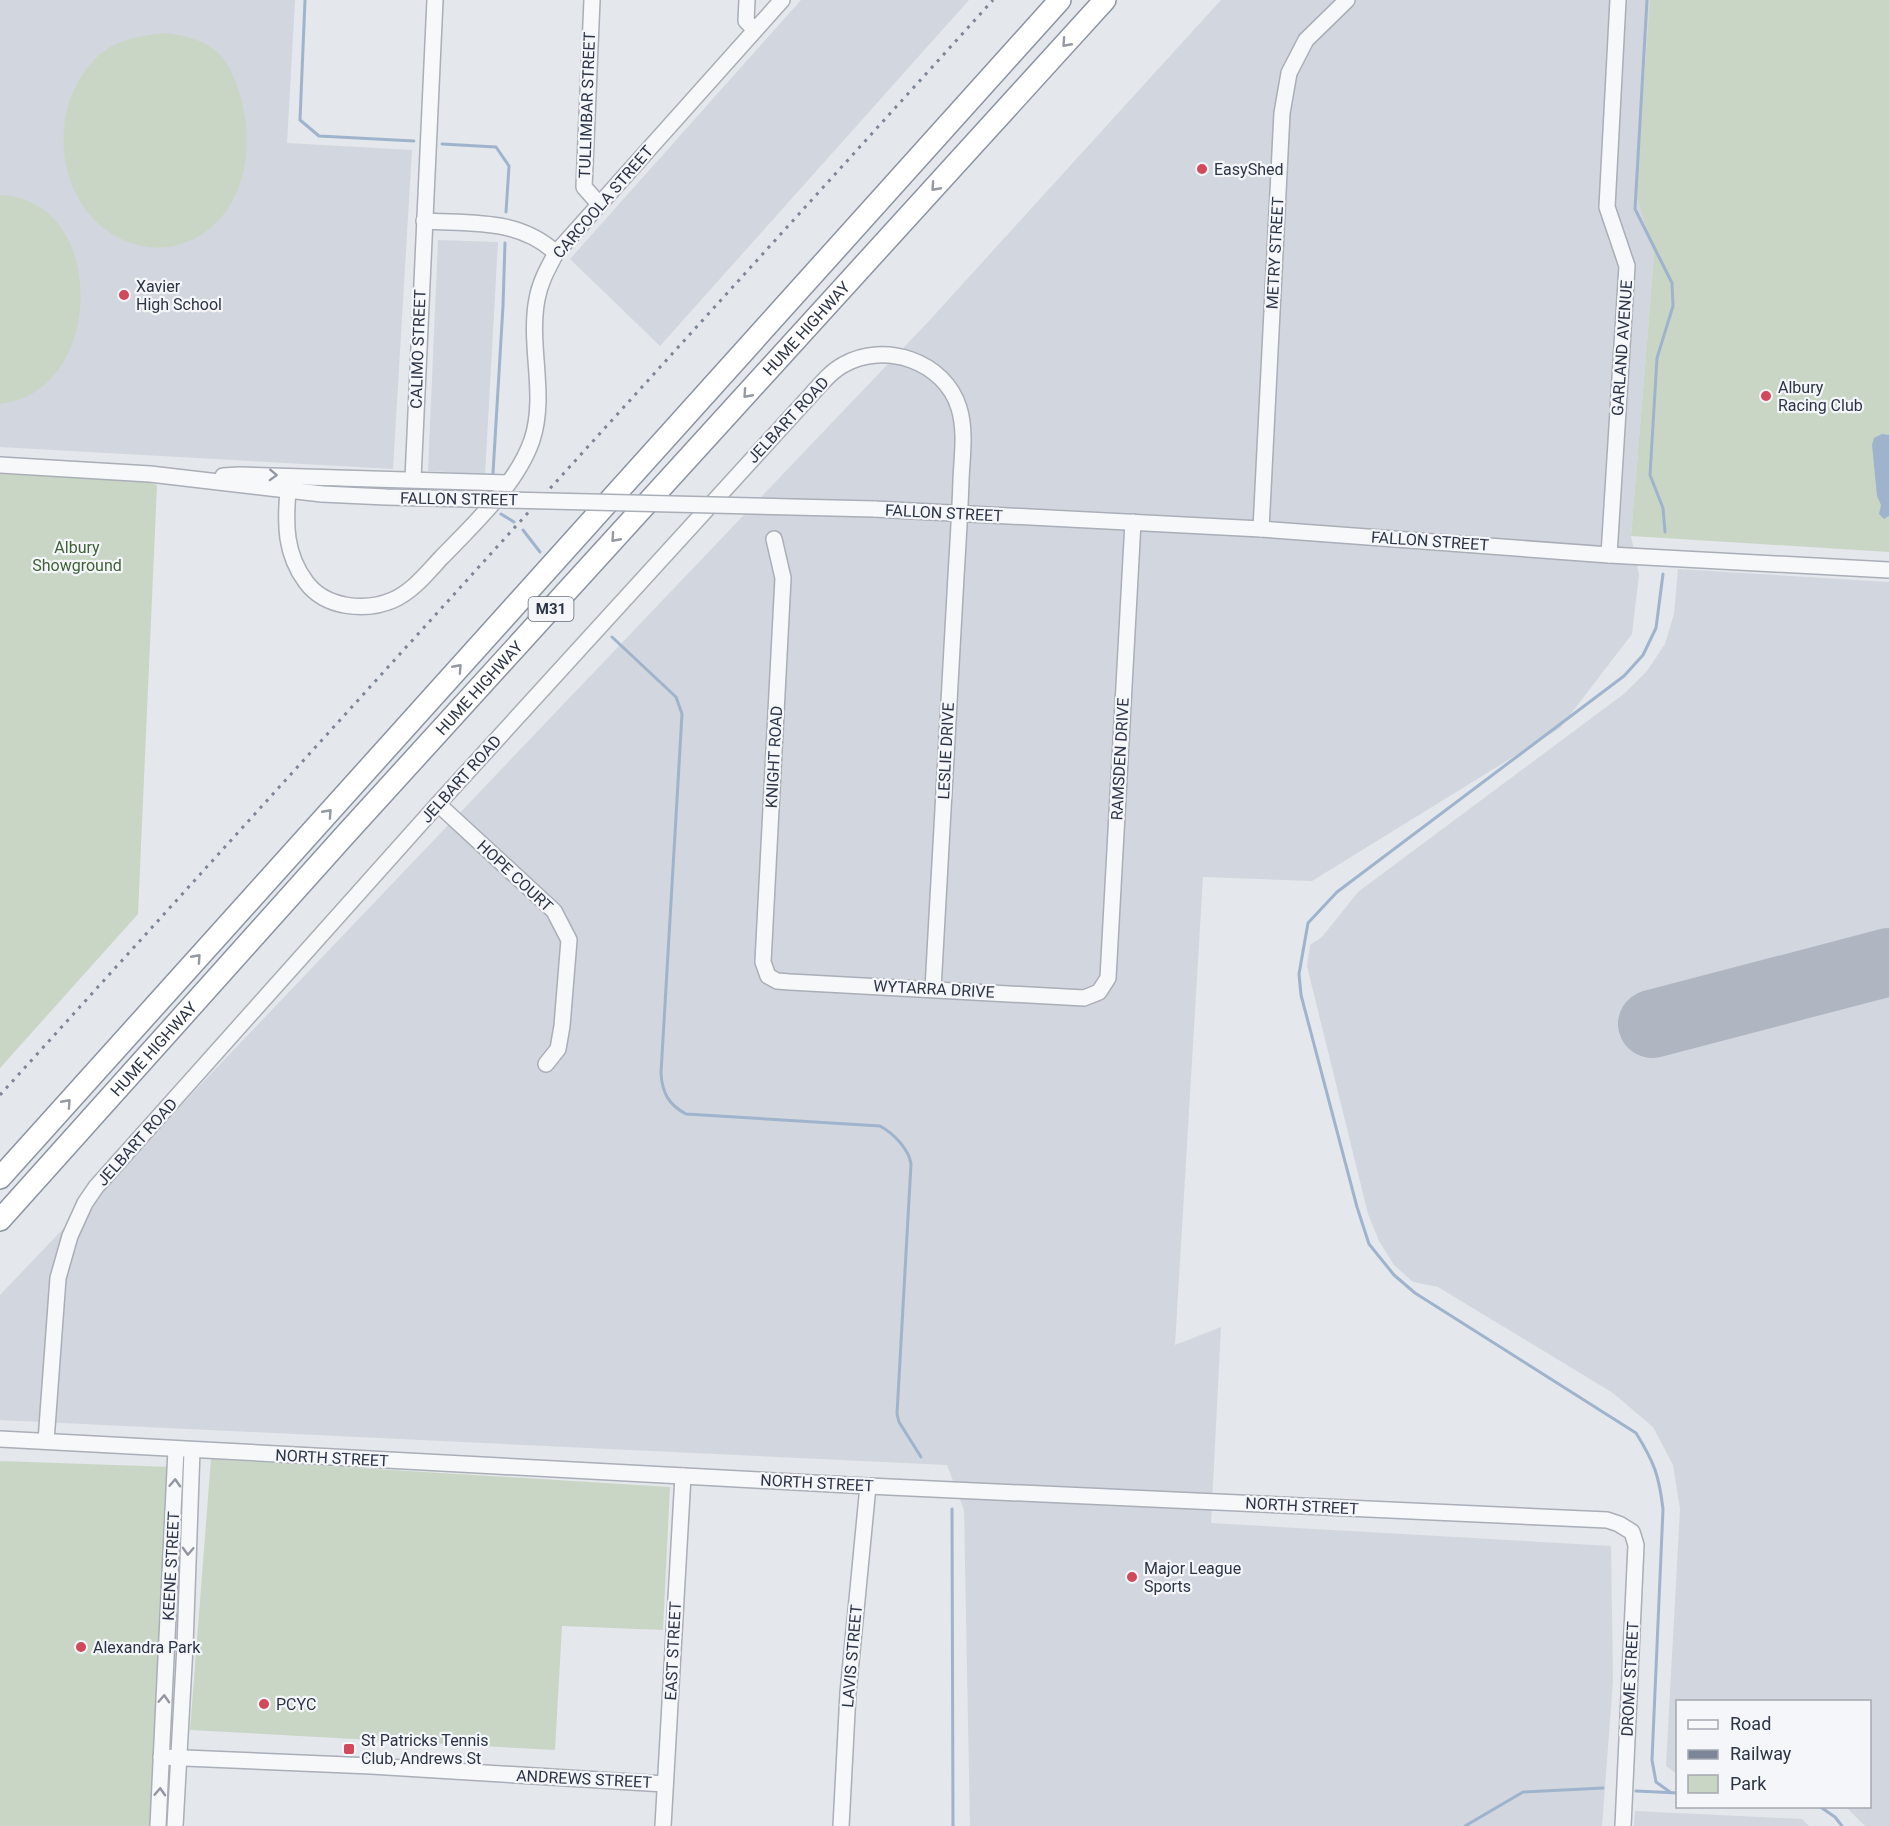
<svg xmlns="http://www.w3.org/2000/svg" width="1889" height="1826" font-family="Roboto,sans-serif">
<rect width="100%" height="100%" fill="#e4e7ec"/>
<g fill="#d2d6de">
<path d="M0 0H295L287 143 412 150 393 469 0 447Z"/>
<path d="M801 0H969L660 346 570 259Z"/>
<path d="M1221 0H1650L1635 191 1654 256 1631 536 1639 575 1632 634 1560 728 1312 881 1203 877 1175 1345 1221 1327 1211 1523 1611 1546 1613 1681 1602 1826H970L964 1510 947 1465 0 1420V1295L928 322Z"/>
<path d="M438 240 498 242 485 474 428 471Z"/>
<path d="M1678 569 1889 582V1826H1865L1846 1807 1870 1806V1702H1678L1677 1774 1666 1766 1680 1509 1673 1465 1653 1427 1613 1393 1438 1287 1413 1282 1394 1265 1379 1241 1368 1214 1307 966 1310 945 1322 937 1358 892 1625 693 1647 671 1665 644 1674 614Z"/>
<path d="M1635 1811 1802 1819 1809 1826H1634Z"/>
</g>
<g fill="#c9d6c5">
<path d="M1650 0H1889V552L1631 536 1654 256 1635 191Z"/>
<path d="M165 33C181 35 198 38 212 48 226 57 233 74 238 89 255 138 249 202 204 233 187 244 168 250 148 247 60 234 37 114 97 57 116 39 140 36 165 33Z"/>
<path d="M0 195C108 198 107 392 0 404Z"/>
<path d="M0 474 142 481 157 485 138 914 0 1068Z"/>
<path d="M211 1459 670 1487 663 1630 562 1626 555 1750 190 1730Z"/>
<path d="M0 1461 172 1467 152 1826H0Z"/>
</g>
<path fill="#9fb4cc" d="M1882 434 1889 435V516L1884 519 1879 514 1881 505 1877 496 1872 445 1874 438Z"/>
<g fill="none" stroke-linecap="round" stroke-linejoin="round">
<g stroke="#9fb4cc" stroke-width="3">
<path d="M305 0 300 120 319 136 414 141"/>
<path d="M1647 0 1635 209 1672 283 1673 306 1657 358 1650 475 1663 508 1665 532"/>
<path d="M442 144 496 147 509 166 506 212"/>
<path d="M493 473 503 306 505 243"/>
<path d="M501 514 514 522"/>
<path d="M523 530 540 552"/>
<path d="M1663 574 1656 628 1643 655 1624 676 1337 892 1308 923 1299 974 1301 995 1357 1207 1369 1244 1394 1275 1415 1293 1636 1433C1654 1462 1659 1475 1663 1509L1652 1760 1656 1782 1670 1792"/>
<path d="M612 637 676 697 682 714 661 1073C662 1093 669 1105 686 1114L880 1126C893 1133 909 1149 911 1164L897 1414 899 1422 921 1457"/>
<path d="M952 1509 953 1826"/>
<path d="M1636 1791 1678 1793"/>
<path d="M1819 1806 1835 1817 1842 1826"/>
<path d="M1465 1826 1523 1792 1603 1788"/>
</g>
<path stroke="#b0b6c1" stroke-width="27" d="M1865 968 1889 962"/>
<path stroke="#b0b6c1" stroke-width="68" d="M1652 1024 1889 962"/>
<defs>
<g id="minor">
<path d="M592 0 584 187 599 204"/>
<path d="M747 0 746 21 755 30"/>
<path d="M424 221C471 224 518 218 556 253"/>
<path d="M0 465 150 474 322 494"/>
<path d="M223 476 240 475 508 483"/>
<path d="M413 479 435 0"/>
<path d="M288 491C285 524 285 554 306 582 325 608 365 612 393 600 412 592 427 573 441 558 473 525 517 484 532 440 547 394 528 346 537 299 540 282 548 268 556 253L782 0"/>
<path d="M874 509 1261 529 1609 555 1889 570"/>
<path d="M1261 529 1282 113 1289 73 1306 40 1347 0"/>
<path d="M774 539 783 578 763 962 768 976 777 981 790 982 1084 998 1099 992 1108 978 1133 522"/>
<path d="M1609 555 1627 266 1607 207 1618 0"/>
<path d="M438 804 554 911 569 940 562 1026 558 1049 546 1064"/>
<path d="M0 1439 868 1486 1607 1520 1619 1524 1632 1532 1636 1545 1623 1826"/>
<path d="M46 1441 58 1278 70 1236 85 1203 96 1187 438 804 810 396C820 385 830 372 843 365 884 341 945 361 959 408 966 431 962 456 961 480 960 512 958 544 956 576 949 713 941 851 933 989"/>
<path d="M161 1757 371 1766 665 1784"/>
<path d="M158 1826 176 1449"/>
<path d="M175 1826 185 1646 192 1450"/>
<path d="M663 1826 683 1476"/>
<path d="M841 1826 848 1693 868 1486"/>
</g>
<g id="highway">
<path d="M0 1178 1060 0"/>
<path id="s1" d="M0 1220 345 835 1105 0"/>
</g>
</defs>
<use href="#minor" stroke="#a9aeb7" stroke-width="18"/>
<use href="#highway" stroke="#8b94a3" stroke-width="24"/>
<use href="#minor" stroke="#f7f8fa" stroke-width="15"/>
<use href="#highway" stroke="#fff" stroke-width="21"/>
<path stroke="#7d8696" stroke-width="3" stroke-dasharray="3 6" stroke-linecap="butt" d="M0 1095 993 0"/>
<defs>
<path id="minor-bridge" d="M322 494 386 497 874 509"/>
</defs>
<use href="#minor-bridge" stroke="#a9aeb7" stroke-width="18" stroke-linecap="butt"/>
<use href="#minor-bridge" stroke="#f7f8fa" stroke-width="15"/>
</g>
<defs><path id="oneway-chevron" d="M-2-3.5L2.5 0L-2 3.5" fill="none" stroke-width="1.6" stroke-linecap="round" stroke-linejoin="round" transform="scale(1.5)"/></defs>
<g stroke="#959aa2">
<use href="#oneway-chevron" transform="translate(1066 43) rotate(132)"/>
<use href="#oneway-chevron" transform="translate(935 187) rotate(132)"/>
<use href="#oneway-chevron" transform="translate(747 394) rotate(132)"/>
<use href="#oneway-chevron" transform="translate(615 538) rotate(132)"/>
<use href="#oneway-chevron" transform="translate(458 668) rotate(-48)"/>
<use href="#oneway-chevron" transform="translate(328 813) rotate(-48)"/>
<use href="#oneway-chevron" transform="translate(197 958) rotate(-48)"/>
<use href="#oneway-chevron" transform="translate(67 1103) rotate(-48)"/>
</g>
<g stroke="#9196a0">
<use href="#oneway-chevron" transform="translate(273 475) rotate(2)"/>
<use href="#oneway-chevron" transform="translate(175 1483) rotate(-87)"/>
<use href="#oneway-chevron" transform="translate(188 1551) rotate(92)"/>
<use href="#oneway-chevron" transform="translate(164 1699) rotate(-87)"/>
<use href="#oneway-chevron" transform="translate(160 1792) rotate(-87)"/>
</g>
<g fill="#d1495b" stroke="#f4f6f9" stroke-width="2">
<circle cx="1202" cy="169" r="6"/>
<circle cx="124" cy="295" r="6"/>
<circle cx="1766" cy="396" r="6"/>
<circle cx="1132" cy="1577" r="6"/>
<circle cx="81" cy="1647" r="6"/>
<circle cx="264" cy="1704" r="6"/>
<rect x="343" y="1743" width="12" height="12" rx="3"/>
</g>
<g text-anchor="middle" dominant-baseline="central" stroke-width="4.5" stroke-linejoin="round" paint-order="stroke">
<rect fill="#f4f6f9" stroke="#676e7b" stroke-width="1.5" x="528.5" y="597" width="45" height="24" rx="4.5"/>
<g font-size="15" font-weight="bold" fill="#2b3445">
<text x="551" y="609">M31</text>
</g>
<g font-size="16" fill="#2b3445" stroke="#f4f6f9">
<text transform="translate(587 105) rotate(-88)">TULLIMBAR STREET</text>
<text transform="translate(603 202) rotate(-49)">CARCOOLA STREET</text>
<text transform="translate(1275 253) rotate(-87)">METRY STREET</text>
<text stroke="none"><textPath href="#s1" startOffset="1202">HUME HIGHWAY</textPath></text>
<text transform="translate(1622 348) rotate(-86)">GARLAND AVENUE</text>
<text transform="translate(418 349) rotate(-88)">CALIMO STREET</text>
<text transform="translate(788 420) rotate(-47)">JELBART ROAD</text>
<text transform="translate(459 499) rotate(1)">FALLON STREET</text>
<text transform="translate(944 513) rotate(3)">FALLON STREET</text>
<text transform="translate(1430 541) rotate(4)">FALLON STREET</text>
<text stroke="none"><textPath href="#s1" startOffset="716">HUME HIGHWAY</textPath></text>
<text transform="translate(946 751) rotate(-87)">LESLIE DRIVE</text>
<text transform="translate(774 757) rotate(-87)">KNIGHT ROAD</text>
<text transform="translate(1120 759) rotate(-87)">RAMSDEN DRIVE</text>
<text transform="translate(461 779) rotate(-48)">JELBART ROAD</text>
<text transform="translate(515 876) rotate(43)">HOPE COURT</text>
<text transform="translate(934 989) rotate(3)">WYTARRA DRIVE</text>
<text stroke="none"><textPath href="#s1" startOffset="230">HUME HIGHWAY</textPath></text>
<text transform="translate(137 1142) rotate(-48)">JELBART ROAD</text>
<text transform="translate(332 1458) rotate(3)">NORTH STREET</text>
<text transform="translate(817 1483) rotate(3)">NORTH STREET</text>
<text transform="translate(1302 1506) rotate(3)">NORTH STREET</text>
<text transform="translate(171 1566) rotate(-87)">KEENE STREET</text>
<text transform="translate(673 1651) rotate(-87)">EAST STREET</text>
<text transform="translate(852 1656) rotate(-85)">LAVIS STREET</text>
<text transform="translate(1630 1679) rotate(-87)">DROME STREET</text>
<text transform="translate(584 1779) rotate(3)">ANDREWS STREET</text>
</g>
<g font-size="16" fill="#2b3445" stroke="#f4f6f9" text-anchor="start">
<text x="1214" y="169">EasyShed</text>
<text x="136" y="286">Xavier<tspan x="136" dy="18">High School</tspan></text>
<text x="1778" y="387">Albury<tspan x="1778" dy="18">Racing Club</tspan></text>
<text x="1144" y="1568">Major League<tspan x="1144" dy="18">Sports</tspan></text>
<text x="93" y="1647">Alexandra Park</text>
<text x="276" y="1704">PCYC</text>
<text x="361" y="1740">St Patricks Tennis<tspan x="361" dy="18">Club, Andrews St</tspan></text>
</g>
<g font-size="16" fill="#3f6138" stroke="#f4f6f9">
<text x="77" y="547">Albury<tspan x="77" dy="18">Showground</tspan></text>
</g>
</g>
<rect x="1676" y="1700" width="195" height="108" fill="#f4f6f9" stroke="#a4a8b1" stroke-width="1.5"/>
<rect x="1688" y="1720" width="30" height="9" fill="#f7f8fa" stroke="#a4a8b1" stroke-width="1.5"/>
<text x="1730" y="1730" font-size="18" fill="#2b3445">Road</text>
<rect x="1688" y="1750" width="30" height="9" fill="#7d8696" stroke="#a4a8b1" stroke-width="1.5"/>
<text x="1730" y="1760" font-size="18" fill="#2b3445">Railway</text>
<rect x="1688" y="1775" width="30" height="18" fill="#c9d6c5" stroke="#a4a8b1" stroke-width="1.5"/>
<text x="1730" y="1790" font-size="18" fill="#2b3445">Park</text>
</svg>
